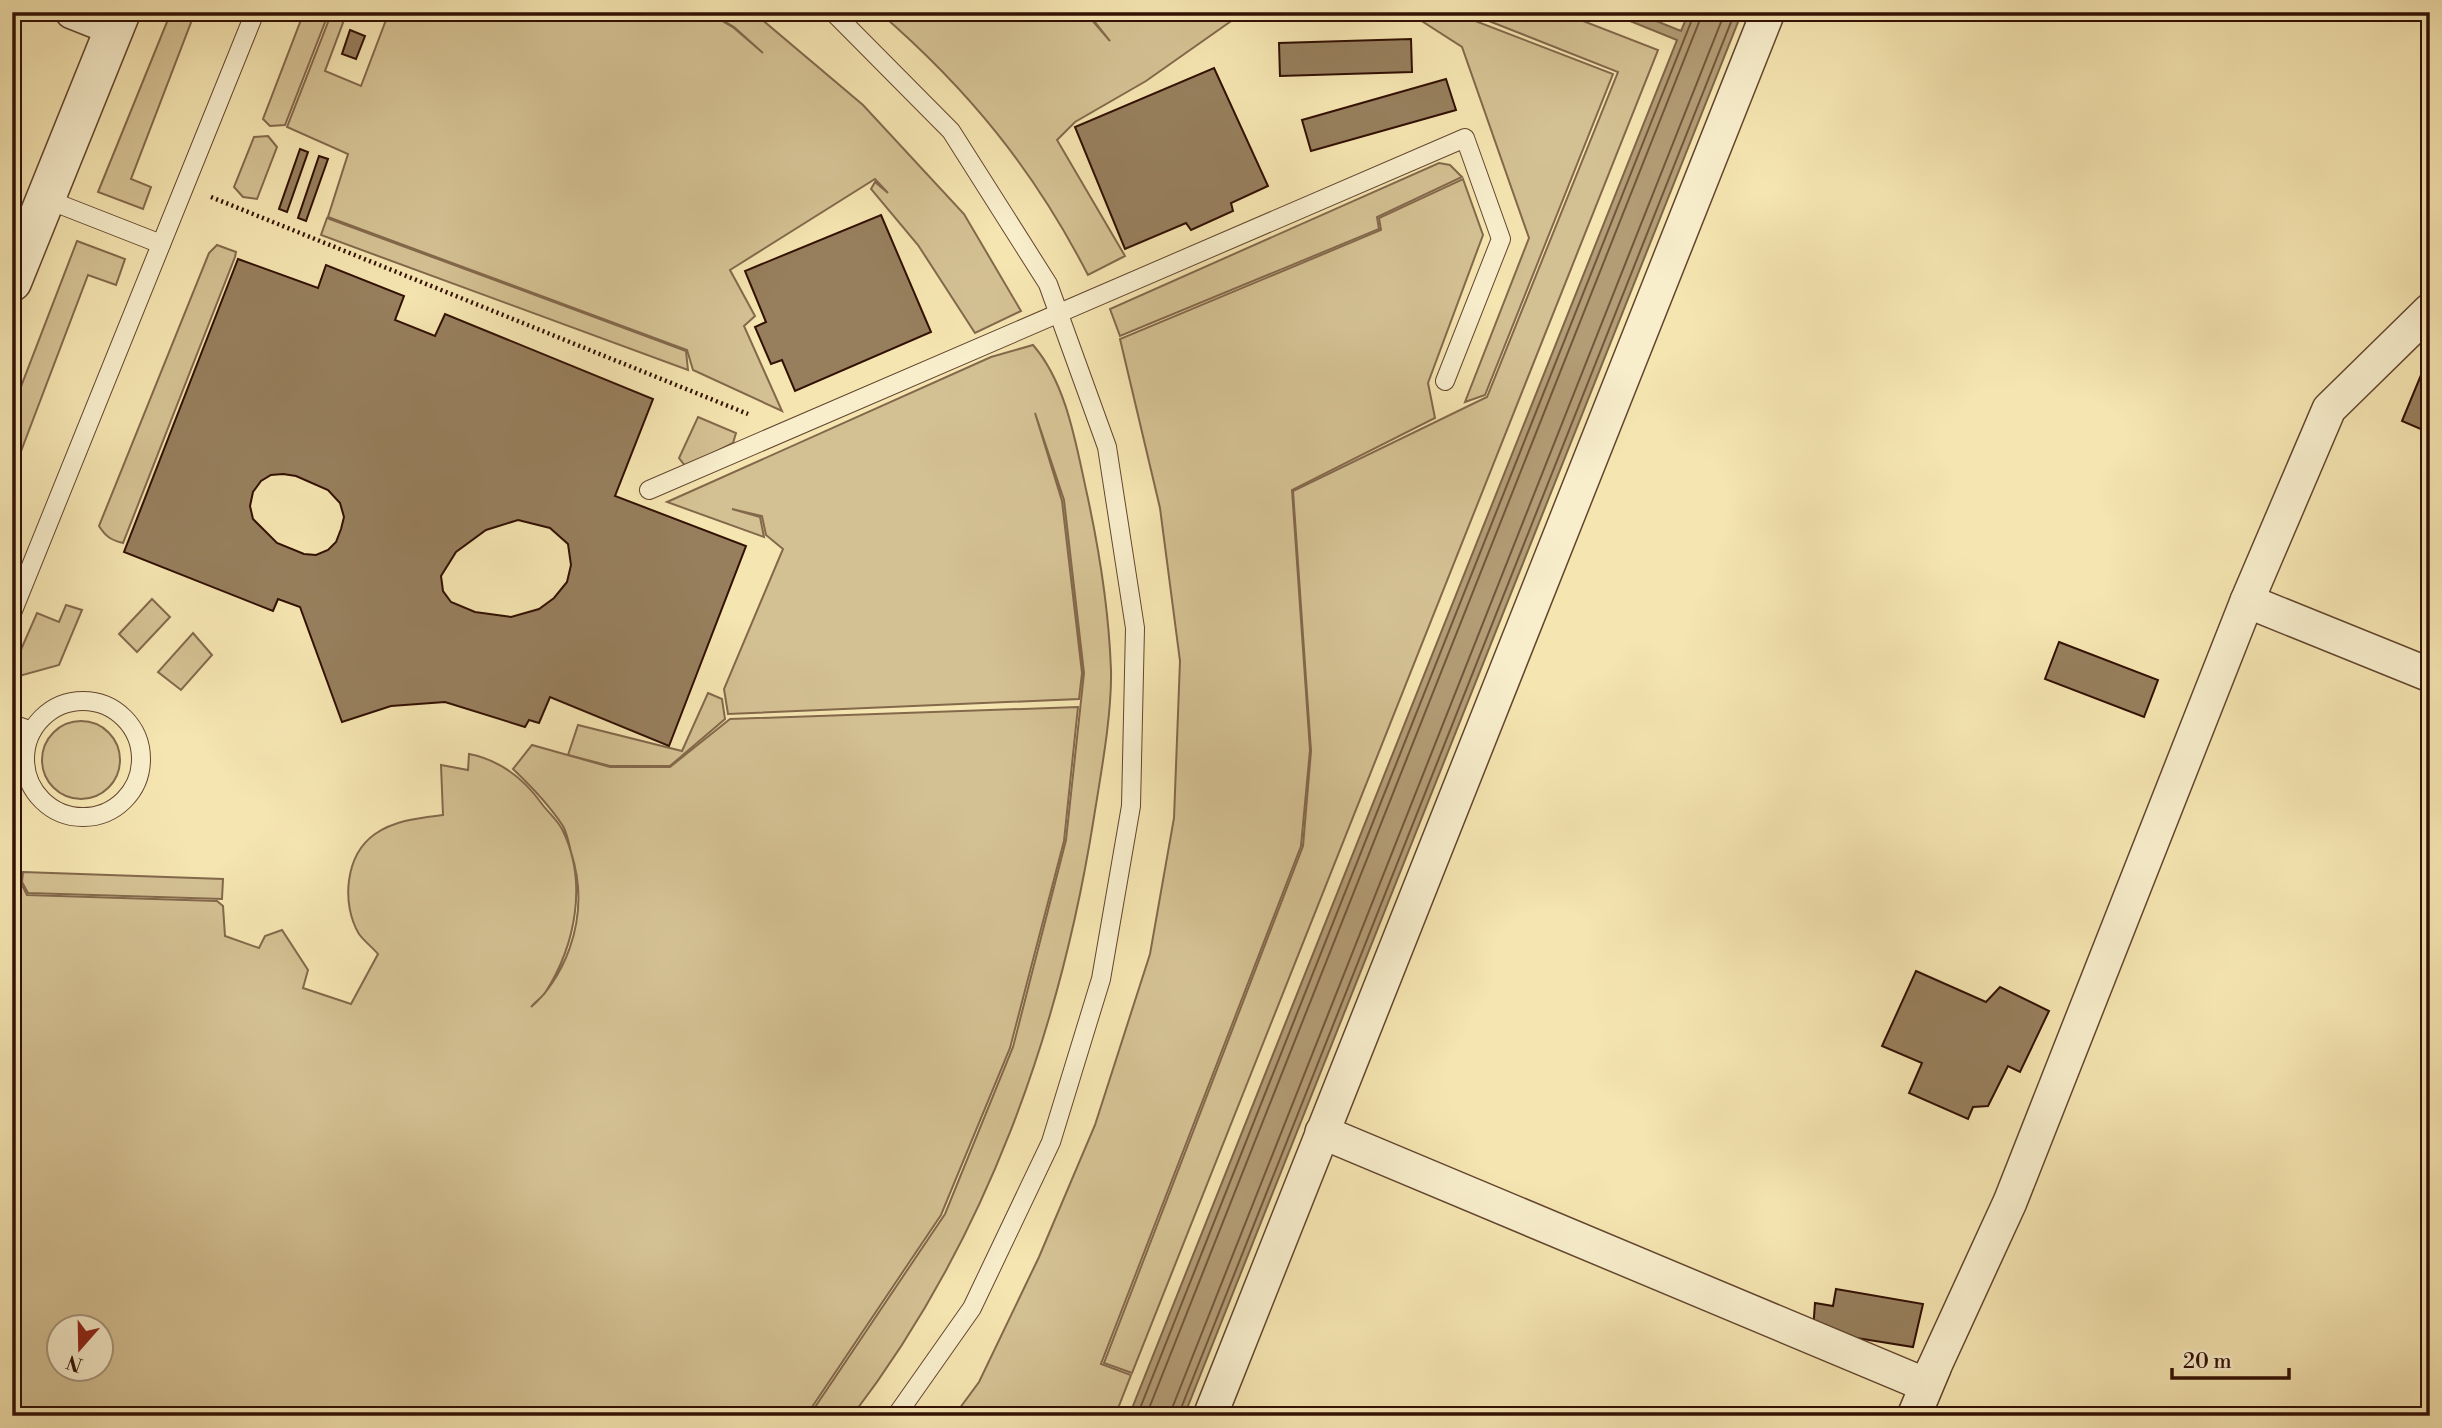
<svg xmlns="http://www.w3.org/2000/svg" width="2442" height="1428" font-family="'Libre Bodoni',serif">
<rect width="100%" height="100%" fill="#f5e5b1"/>
<filter id="stains"><feTurbulence type="fractalNoise" baseFrequency=".00286" numOctaves="4"/><feColorMatrix values="0 0 0 0 .2 0 0 0 0 .09 0 0 0 0 .02 0 0 0 .5 -.17"/></filter>
<radialGradient id="worn" r=".72"><stop offset=".6" stop-color="#630" stop-opacity="0"/><stop offset="1" stop-color="#630" stop-opacity=".3"/></radialGradient>
<g fill="#d4c193" stroke="#83684b" stroke-width="2" fill-rule="evenodd">
<path d="M171 12H195L131 179 151 187 143 209 98 192Z"/>
<path d="M304 12H329L285 125 270 126 263 119Z"/>
<path d="M332 12H347L325 71 361 86 389 12H707L734 28 763 53 734 27 709 12H753L863 105 964 214 1021 311 975 333 918 245 871 189 875 182 888 193 875 179 730 270 755 316 744 326 782 411 693 370 687 350 328 217 348 154 287 127Z"/>
<path d="M879 12H1085L1110 41 1087 12H1244L1146 81 1075 122 1057 140 1125 256 1088 275C1034 170 969 90 879 12Z"/>
<path d="M1263 12H1452L1613 74 1485 395 1465 402 1529 238 1462 47 1420 20 1386 17 1255 19Z"/>
<path d="M1466 12H1560L1658 50 1132 1373 1104 1363 1303 846 1311 751 1293 491 1487 397 1618 72Z"/>
<path d="M268 136 277 147 257 199 243 197 234 187 254 137Z"/>
<path d="M1439 163 1450 165 1462 177 1377 217 1379 229 1120 336 1110 309Z"/>
<path d="M1463 179 1483 235 1428 383 1435 418 1292 490 1310 750 1301 846 1101 1364 1131 1375 1115 1416H954L979 1382 1039 1257 1095 1125 1150 954 1174 818 1180 661 1160 508 1120 339 1381 230 1379 218Z"/>
<path d="M327 218 686 351 688 370 321 235Z"/>
<path d="M77 241 125 259 116 285 88 275 12 475V410Z"/>
<path d="M217 245 236 252 235 257 123 543C111 540 106 537 99 526L209 253Z"/>
<path d="M1033 345C1067 384 1076 445 1087 494 1099 549 1109 614 1111 670 1112 714 1101 773 1094 817 1060 1032 985 1242 852 1416H809L945 1214 1013 1047 1066 840 1084 673 1064 500 1035 413 1062 501 1082 673 1079 699 728 714 724 689 783 549 766 535 762 516 732 509 760 517 764 537 667 502 991 357Z"/>
<path d="M698 417 736 433 733 443 686 467 679 458Z"/>
<path d="M152 599 170 617 137 652 119 634Z"/>
<path d="M66 605 82 610 59 665 12 678V670L37 613 59 622Z"/>
<path d="M193 633 212 655 181 690 158 672Z"/>
<path d="M708 693 722 699 725 719 670 766H610L568 755 578 725 682 751Z"/>
<path d="M1078 707 1064 841 1010 1048 941 1215 806 1416H12V879L21 883 27 895 217 901 223 906 225 936 259 948 265 936 282 930 308 970 303 988 351 1004 378 954C373 948 364 941 359 934 341 904 345 855 375 834 395 820 419 818 443 815L441 765 468 770 469 754C500 760 524 779 542 804 548 812 557 820 562 829 588 881 576 945 545 993 541 998 534 1003 531 1007 558 985 594 923 571 852 569 844 567 833 563 826 549 805 531 786 513 769L532 745 610 767H670L730 719ZM60 1326H102V1368H60Z"/>
<circle cx="81" cy="760" r="39"/>
<path d="M23 872 223 879 222 899 28 893 22 882Z"/>
</g>
<path fill="#b39d76" stroke="#7f6548" stroke-width="2" d="M1608 12H1634L1681 31 1689 12H1742L1184 1416H1129L1677 40Z"/>
<g fill="none" stroke-linecap="round" stroke-linejoin="round">
<g stroke="#72563c" stroke-width="2">
<path d="M1137 1416 1695 12"/>
<path d="M1146 1416 1703 12"/>
<path d="M1169 1416 1725 12"/>
<path d="M1178 1416 1735 12"/>
</g>
</g>
<g fill="#977f5d" stroke="#321003" stroke-width="2" fill-rule="evenodd">
<path d="M350 30 365 36 356 59 342 54Z"/>
<path d="M1411 39 1412 72 1280 76 1279 43Z"/>
<path d="M1214 68 1268 186 1231 203 1233 211 1191 230 1186 223 1125 249 1075 127Z"/>
<path d="M1446 79 1456 110 1311 151 1302 120Z"/>
<path d="M300 149 308 152 287 212 279 209Z"/>
<path d="M319 156 328 159 306 221 298 218Z"/>
<path d="M881 215 931 332 795 391 782 360 771 364 755 327 766 322 745 271Z"/>
<path d="M238 259 318 288 326 265 404 296 395 320 435 336 445 314 653 399 615 496 746 546 669 746 550 697 539 723 529 720 525 727 445 702 391 706 342 722 300 607 278 599 273 611 124 552ZM283 474 296 476 328 490 340 503 344 517 341 529 336 542 328 550 316 555 304 554 277 543 253 519 250 506 253 492 261 481 271 475ZM518 520 550 528 568 544 571 565 567 582 554 598 539 609 511 617 475 612 451 602 443 591 441 576 456 552 486 530Z"/>
<path d="M2426 363 2430 364V433L2402 421Z"/>
<path d="M2059 642 2158 680 2144 717 2045 679Z"/>
<path d="M1916 971 1986 1002 2000 987 2049 1011 2020 1072 2008 1066 1988 1106 1973 1107 1968 1119 1909 1093 1922 1063 1882 1046Z"/>
<path d="M1836 1289 1923 1304 1913 1347 1813 1331 1815 1303 1833 1306Z"/>
</g>
<g fill="none" stroke-linecap="round" stroke-linejoin="round">
<defs>
<g id="service">
<path d="M833 12 951 131 1048 284 1107 447 1135 628 1131 806 1101 979 1051 1142 972 1308 896 1416"/>
<path d="M46 199 161 244"/>
<path d="M649 490 1465 138 1501 239 1445 381"/>
<path d="M12 613 255 12"/>
<circle cx="83" cy="759" r="58"/>
<path d="M12 724 32 731"/>
</g>
<g id="minor">
<path d="M72 12 115 29"/>
<path d="M2247 601 2430 675"/>
<path d="M1322 1132 1926 1385 2010 1202 2247 601 2329 409 2430 310"/>
<path d="M1210 1416 1768 12"/>
<path d="M1914 1416 1934 1368"/>
</g>
<path id="tertiary" d="M12 282 121 12"/>
</defs>
<use href="#service" stroke="#63452e" stroke-width="20"/>
<use href="#minor" stroke="#63452e" stroke-width="36"/>
<use href="#tertiary" stroke="#63452e" stroke-width="41"/>
<path stroke="#321003" stroke-width="4.5" stroke-dasharray="2 3.5" stroke-linecap="butt" d="M211 197 748 414"/>
<use href="#service" stroke="#f8eecc" stroke-width="18"/>
<use href="#minor" stroke="#f8eecc" stroke-width="33"/>
<use href="#tertiary" stroke="#f8eecc" stroke-width="38"/>
</g>
<rect width="2442" height="1428" fill="none" stroke="#f5e5b1" stroke-width="42"/>
<rect x="14" y="14" width="2414" height="1400" fill="none" stroke="#321003" stroke-width="3.5"/>
<rect x="21" y="21" width="2400" height="1386" fill="none" stroke="#321003" stroke-width="2"/>
<g transform="translate(80 1348) rotate(200)"><circle r="33" fill="#f8eecc" stroke="#a9957c" stroke-width="2"/>
<path d="M0-5L12 26L0 18L-12 26Z" fill="#8f2418"/>
<text y="-10" font-size="19" font-weight="bold" text-anchor="middle" fill="#321003">N</text>
</g>
<path d="M2172 1368v10h117v-10" fill="none" stroke="#321003" stroke-width="3.5"/>
<text x="2183" y="1368" font-size="21" fill="#321003" stroke="#f8eecc" stroke-width="5" paint-order="stroke">20 m</text>
<rect width="100%" height="100%" filter="url(#stains)"/>
<rect width="100%" height="100%" fill="url(#worn)"/>
</svg>
